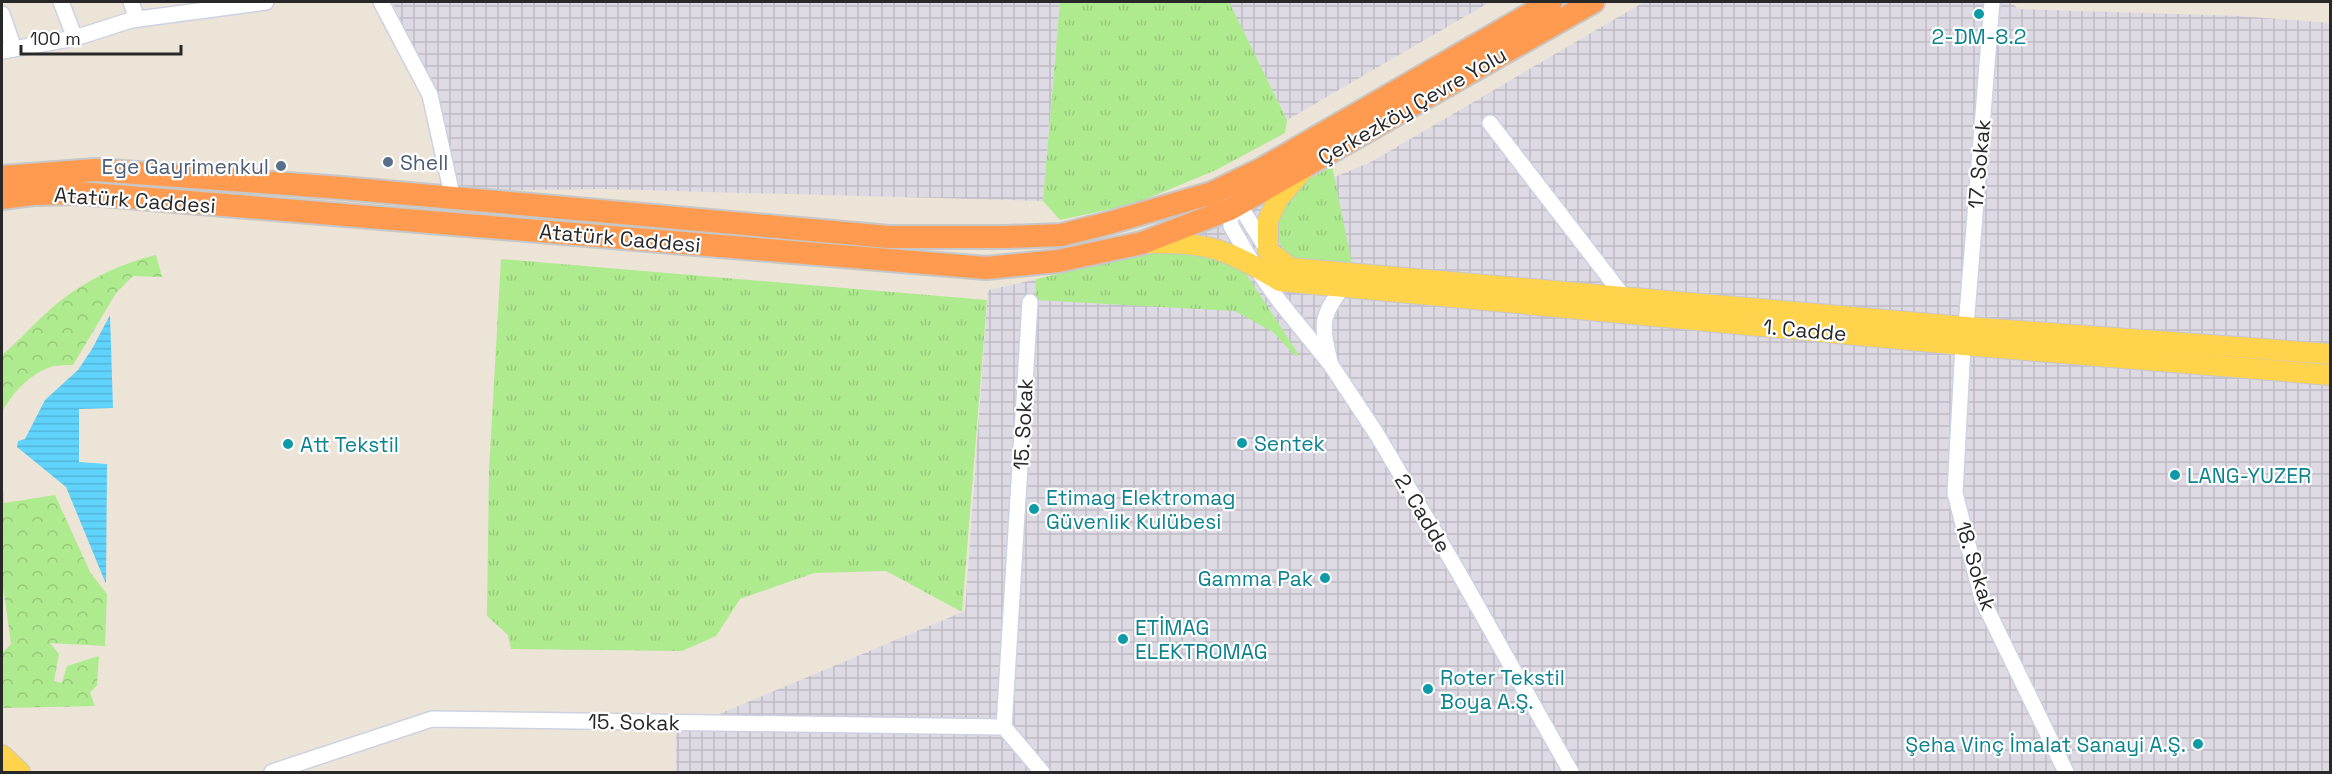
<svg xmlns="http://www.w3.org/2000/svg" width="2332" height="774" font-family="'Space Grotesk',sans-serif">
<defs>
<pattern id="industrial-grid" width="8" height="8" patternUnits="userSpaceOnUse" patternTransform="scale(1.5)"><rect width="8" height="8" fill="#dddae4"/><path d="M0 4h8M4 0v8" fill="none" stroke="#bebbc4"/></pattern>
<pattern id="grass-tufts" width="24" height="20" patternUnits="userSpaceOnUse" patternTransform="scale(1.5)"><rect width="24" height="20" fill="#aeea8e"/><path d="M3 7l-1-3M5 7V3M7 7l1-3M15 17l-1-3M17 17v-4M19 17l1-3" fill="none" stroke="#96c97a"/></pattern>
<pattern id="forest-crowns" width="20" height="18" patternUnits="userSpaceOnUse" patternTransform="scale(1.5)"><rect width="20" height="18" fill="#aeea8e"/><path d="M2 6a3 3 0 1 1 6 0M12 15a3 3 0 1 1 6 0" fill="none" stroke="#96c97a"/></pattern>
<pattern id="water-rules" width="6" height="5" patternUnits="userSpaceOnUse" patternTransform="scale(1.5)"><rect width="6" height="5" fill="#5fd3fb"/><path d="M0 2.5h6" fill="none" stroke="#53b5d7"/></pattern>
</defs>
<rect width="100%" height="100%" fill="#ede4d8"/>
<g fill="url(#industrial-grid)">
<path d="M392 2H1060L1043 201 602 189 459 191 437 97Z"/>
<path d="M1229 2H1490L1287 120Z"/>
<path d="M1644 2H2010L2019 9 2240 16 2330 23V772H676V732L965 611 988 290 1134 258 1371 162Z"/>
</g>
<g fill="url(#grass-tufts)">
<path d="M1060 2H1229L1287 120 1285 133 1216 170 1134 204 1060 220 1043 201Z"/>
<path d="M1332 166 1353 269 1303 260 1292 256 1282 247 1275 235V213L1294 188Z"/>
<path d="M1172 248 1239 263 1299 355 1295 356 1273 332 1235 311 1035 300 1036 279Z"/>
<path d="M501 259 987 300 962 612 886 571 814 573 740 599 716 636 682 651 511 649 508 635 487 616 489 471Z"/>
</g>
<g fill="url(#forest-crowns)">
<path d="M156 255 162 277 133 276 116 293 73 365C67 365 60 365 54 366 32 372 11 393 2 413V355C22 338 39 318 60 301 88 279 122 263 156 255Z"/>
<path d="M2 477 4 503 55 495 90 572 107 594 105 646 50 643 59 654 54 681 62 683 67 666 99 656 97 685 90 693 95 706 2 708V653L11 644 2 580Z"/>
</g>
<path fill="url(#water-rules)" d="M110 315 113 408 79 409V462L107 464 106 584 66 487 17 447 18 441 25 439 45 400 78 370 92 349Z"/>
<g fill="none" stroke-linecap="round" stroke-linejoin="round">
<defs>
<g id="minor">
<path d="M61 2 75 38"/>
<path d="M131 2 137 19"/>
<path d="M381 2 430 95 453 199"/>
<path d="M2 14 14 49"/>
<path d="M2 51 75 38 131 20 266 2"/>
<path d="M1490 123 1624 297"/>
<path d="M1234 203 1230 209 1231 226 1255 267 1280 302 1331 365 1376 433 1456 568 1571 772"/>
<path d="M1227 206 1245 214 1268 251"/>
<path d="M1966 327 1992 2"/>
<path d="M1963 345 1955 493 1982 599 2066 772"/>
<path d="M1330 362C1322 325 1319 318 1343 287"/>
<path d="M1004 727 1030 302"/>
<path d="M272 772 432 719 1004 727 1042 772"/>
</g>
<g id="major">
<path d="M1303 170 1278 199 1268 220V251L1291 268 1966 327 2330 354"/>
<path d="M1148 243C1171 243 1196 243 1218 250 1240 257 1261 270 1280 281L1963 345 2330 375"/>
<path d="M2 755 20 772"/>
</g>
<g id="highway">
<path d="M2 177 95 170 342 188 889 237H1007L1061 235 1109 223 1212 193 1260 170 1551 2"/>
<path d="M2 198 33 194 79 193 986 268 1058 261 1142 243 1230 209 1593 2"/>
</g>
</defs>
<use href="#minor" stroke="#cdd2e3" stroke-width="18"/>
<use href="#major" stroke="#c7c7c7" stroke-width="22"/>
<use href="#highway" stroke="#c7c7c7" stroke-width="26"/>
<use href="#minor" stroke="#fff" stroke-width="15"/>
<use href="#major" stroke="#ffd34b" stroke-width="20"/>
<use href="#highway" stroke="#ff9b51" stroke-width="22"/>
</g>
<g fill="#0f9aa8" stroke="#fff" stroke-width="2">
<circle cx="1979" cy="14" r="6"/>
<circle cx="1242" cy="443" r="6"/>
<circle cx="288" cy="444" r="6"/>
<circle cx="2175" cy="475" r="6"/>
<circle cx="1034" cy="509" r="6"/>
<circle cx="1325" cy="578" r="6"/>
<circle cx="1123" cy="639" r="6"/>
<circle cx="1428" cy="689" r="6"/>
<circle cx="2198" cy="744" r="6"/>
</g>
<g fill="#5c6f8a" stroke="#fff" stroke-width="2">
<circle cx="388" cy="162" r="6"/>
<circle cx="281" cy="166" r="6"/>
</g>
<g text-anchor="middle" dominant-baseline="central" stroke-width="4.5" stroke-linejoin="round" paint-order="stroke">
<g font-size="21" fill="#0d838f" stroke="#fff" text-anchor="start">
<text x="1979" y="36" text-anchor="middle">2-DM-8.2</text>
<text x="1254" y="443">Sentek</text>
<text x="300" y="444">Att Tekstil</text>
<text x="2187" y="475">LANG-YUZER</text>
<text x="1046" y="497">Etimag Elektromag<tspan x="1046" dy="24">Güvenlik Kulübesi</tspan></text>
<text x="1313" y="578" text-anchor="end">Gamma Pak</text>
<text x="1135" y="627">ETİMAG<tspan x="1135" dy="24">ELEKTROMAG</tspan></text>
<text x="1440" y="677">Roter Tekstil<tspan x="1440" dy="24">Boya A.Ş.</tspan></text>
<text x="2186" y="744" text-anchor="end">Şeha Vinç İmalat Sanayi A.Ş.</text>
</g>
<g font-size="21" fill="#282828" stroke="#fff">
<text transform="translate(1412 106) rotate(-30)">Çerkezköy Çevre Yolu</text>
<text transform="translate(1979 164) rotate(-85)">17. Sokak</text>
<text transform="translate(135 200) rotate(4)">Atatürk Caddesi</text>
<text transform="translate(620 238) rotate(5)">Atatürk Caddesi</text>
<text transform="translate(1805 330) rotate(5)">1. Cadde</text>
<text transform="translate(1023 424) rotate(-87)">15. Sokak</text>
<text transform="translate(1423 513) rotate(59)">2. Cadde</text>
<text transform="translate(1976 566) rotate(73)">18. Sokak</text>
<text transform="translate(634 722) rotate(1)">15. Sokak</text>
</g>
<g font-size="21" fill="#4e5e75" stroke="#fff" text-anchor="start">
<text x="400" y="162">Shell</text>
<text x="269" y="166" text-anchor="end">Ege Gayrimenkul</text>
</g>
</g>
<rect width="2332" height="774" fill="none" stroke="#282828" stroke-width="6"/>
<path d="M21 45v9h160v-9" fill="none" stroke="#282828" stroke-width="3"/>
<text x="30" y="45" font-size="18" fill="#282828" stroke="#ffffff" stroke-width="4.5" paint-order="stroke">100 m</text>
</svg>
